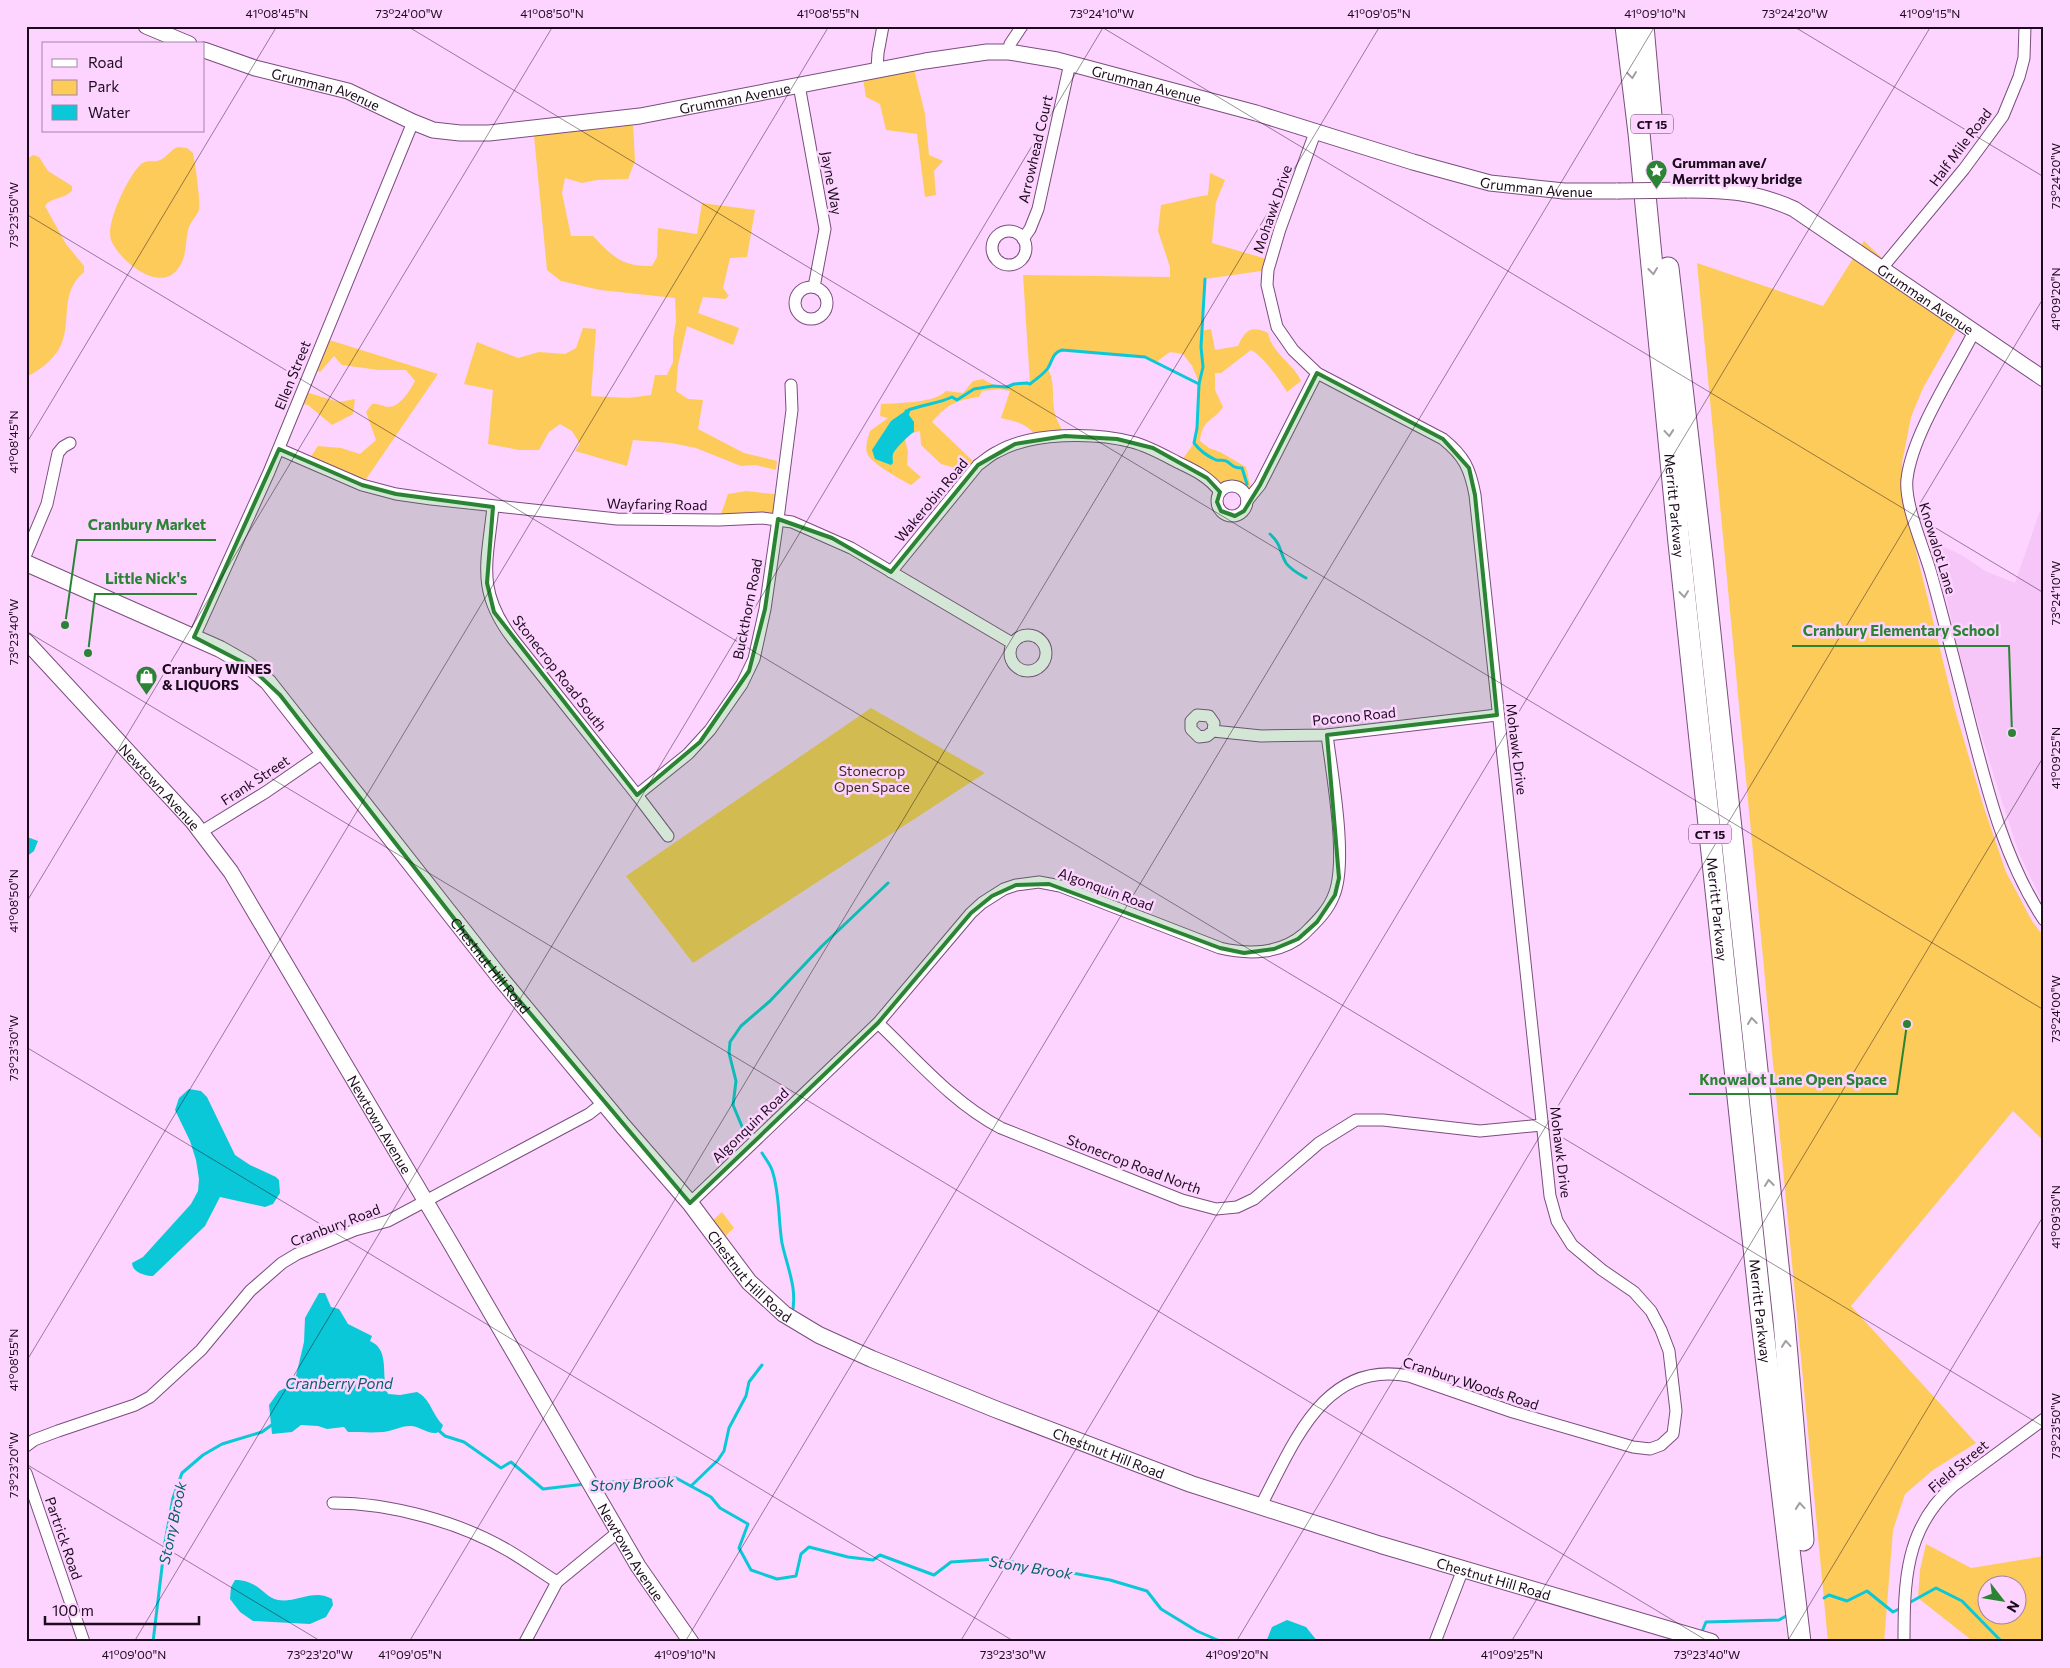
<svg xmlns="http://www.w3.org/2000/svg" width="2070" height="1668" font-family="Commissioner,sans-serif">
<rect width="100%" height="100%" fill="#fdd3ff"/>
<path fill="#f5c6f7" d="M2040 511 2044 512V905L2019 853 1998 789 1964 676 1934 542 1963 556 1985 571 2015 583Z"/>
<g fill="#fdcb5a" fill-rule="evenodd">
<path d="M914 69 925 114 929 155 943 161 934 171 936 195 925 197 917 134 886 130 880 104 866 97 862 73Z"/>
<path d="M633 125 635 161 628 179 597 180 582 183 565 178 562 193 571 236H593C612 256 622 267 652 266L657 257 658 228 697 234 702 203 755 210 747 257 730 258 723 288 729 296 725 299 703 297 698 313 739 328 733 345 687 326 678 365 676 391 688 399 703 400 698 429 744 453 777 461 776 470 756 465 741 466 696 448 671 443 633 440 627 466 575 451 580 444 572 431 560 424 549 432 539 450H519L488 444 493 390 464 384 477 342 518 358 539 352 565 354 576 348 583 328 596 329 591 396 628 398 651 395 655 375H667L673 362V340L676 321 675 298 600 290 561 281 547 270 534 136Z"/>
<path d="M178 147 187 148 193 153C195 162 201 203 199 210 196 217 190 222 188 230 185 244 187 258 177 270 158 293 119 260 111 240 105 223 129 175 141 164 148 159 153 163 160 160 166 158 170 150 178 147Z"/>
<path d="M33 155 39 157 48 171 72 186V191C64 199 51 197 45 206L66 244 84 266V272C59 293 72 320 61 345 54 360 40 370 26 377V315L28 289 26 284V160Z"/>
<path d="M1210 173 1225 180 1216 202 1212 243 1270 260 1268 270 1205 279 1202 331 1211 329 1215 350 1238 346C1245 330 1251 325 1268 333 1272 354 1293 363 1301 381L1287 392C1280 380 1263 356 1251 350L1221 373H1215V390L1223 407C1214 421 1202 419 1200 441L1209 448 1220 452 1246 467 1250 485H1260L1247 496C1241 487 1234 485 1224 489L1180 463 1194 443 1198 411 1199 384 1196 375 1192 366 1183 354 1170 352 1155 363 1145 357 1078 351H1057L1053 356 1048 369C1055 382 1052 395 1054 409 1055 418 1061 428 1065 436L1036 439C1032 425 1015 421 1001 418L1010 391 999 389 982 391 979 397C956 400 946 405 932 422L974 462 968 477 952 467 941 464 921 445 920 431 909 434 905 439 908 452 907 465 921 477 911 485C900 479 874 465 868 455 864 448 868 438 870 431L888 418 880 416 881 404C897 403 936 403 946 391L963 393 973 381 983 379C1007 395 1010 379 1030 384L1023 275 1170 277V267L1158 231 1161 205C1178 202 1192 197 1208 195Z"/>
<path d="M1864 241 1910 284 1960 323 1923 388 1911 417 1902 463 1905 506 1955 710 1984 808 2006 872 2032 921 2044 937V1141L2013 1111 1851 1306 1976 1443 1933 1470 1905 1494 1893 1530 1884 1642H1828L1697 263 1823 306Z"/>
<path d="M323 338 438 374 362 485 307 462 318 446 341 448 360 454 376 440 366 412 372 404C378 403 382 406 387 407 400 408 410 390 415 381L406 370H379L342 365 334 356 320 372 311 368Z"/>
<path d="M302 391 339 402 355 399 353 414 332 425 308 405 297 403Z"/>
<path d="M746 491 781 495 778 519 719 520 728 494Z"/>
<path d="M871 708 985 773 693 963 626 876Z"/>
<path d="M722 1212 734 1228 724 1237 712 1221Z"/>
<path d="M1926 1544 1971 1568 2044 1556V1642H1974L1918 1598 1920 1570ZM1988 1586H2018V1616H1988Z"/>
</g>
<g fill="#0ac8d8">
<path d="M911 407 909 415 914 422V432C910 434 894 450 893 454 892 457 893 461 893 463L891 465 875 459 872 450 891 421Z"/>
<path d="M26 838H30L38 841 34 851 26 857Z"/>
<path d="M189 1089 201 1091 207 1097 235 1155 250 1165 276 1177 279 1180 280 1193 273 1204 265 1207 220 1197 205 1226 153 1276C145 1276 132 1272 132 1263L143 1257 191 1204 198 1191 199 1179 196 1160 190 1141 175 1110 179 1098Z"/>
<path d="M319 1293H325L331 1307 339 1309 348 1324 372 1336 370 1341C391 1350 380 1376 388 1394L400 1395 417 1392C431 1399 432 1415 443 1425 438 1443 420 1425 410 1426 401 1426 392 1431 383 1432 371 1433 360 1432 348 1432L344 1427 327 1429 318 1426 301 1425 292 1432 272 1434 269 1405 279 1391 289 1386 295 1380 304 1342 305 1318Z"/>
<path d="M235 1580C259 1580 263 1597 278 1600 296 1603 315 1588 332 1599L333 1605 326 1617 310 1624 253 1621 240 1612 230 1599 231 1587Z"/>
<path d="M1287 1620 1306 1627 1318 1642H1266L1272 1627Z"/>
</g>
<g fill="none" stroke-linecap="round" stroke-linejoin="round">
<g stroke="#0ac8d8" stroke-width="3">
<path d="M1199 384 1203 367 1201 347 1205 279"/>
<path d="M906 411C922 404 938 404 952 397L957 400 974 389 993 386 1007 387 1014 384 1027 383 1030 384C1036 379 1044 374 1048 368 1053 360 1052 353 1062 350L1145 357 1199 384 1197 428 1194 443C1200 451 1207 456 1216 460 1220 461 1224 459 1228 462 1233 466 1234 468 1242 468L1247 484"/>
<path d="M1270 534C1282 545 1279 551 1286 563 1291 570 1299 574 1306 578"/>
<path d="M746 1136 733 1105 736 1081 729 1053 730 1042 741 1026 770 1001 822 946 888 883"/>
<path d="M762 1153C765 1158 770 1164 772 1170 780 1193 778 1219 782 1243 787 1267 798 1289 792 1314"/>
<path d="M437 1429 445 1436 464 1442 501 1468 511 1462 543 1489 585 1484"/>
<path d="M596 1483 676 1478 711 1497 720 1508 748 1524 739 1548 751 1570 777 1579 796 1576 801 1554 809 1547 848 1557 873 1560 880 1555 934 1575 951 1562 997 1559 1110 1580 1147 1591 1161 1609 1197 1631 1222 1642"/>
<path d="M691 1486 718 1460 724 1451 729 1428 746 1396 749 1382 762 1365"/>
<path d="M1824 1598 1829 1595 1847 1601 1867 1591 1893 1612 1901 1608"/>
<path d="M1907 1604 1936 1588 1962 1601 2002 1642"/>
<path d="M1701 1634 1706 1622 1779 1620 1786 1616"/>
<path d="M153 1642 165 1542 173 1498 182 1473 203 1455 222 1444 262 1432 273 1424"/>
</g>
<defs>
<g id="minor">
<path d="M1009 52 1010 44 1022 26"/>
<path d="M877 69 878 53 883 26"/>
<path d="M799 85 825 229 814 287"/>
<circle cx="1009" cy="248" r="17"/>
<path d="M1023 239 1030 229 1038 209 1070 63"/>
<path d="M1882 268 1964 169 2003 116 2019 77 2024 58 2025 26"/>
<circle cx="811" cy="303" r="16"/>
<path d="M1974 332C1953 373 1912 435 1907 479 1904 505 1925 550 1932 577 1945 624 1957 672 1969 719 1987 789 2004 860 2044 920"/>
<path d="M279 449 362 485 396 494 431 499 617 519 719 520 762 518 792 522 851 548 1012 643"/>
<circle cx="1232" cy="501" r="15"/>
<path d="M1247 501 1260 485 1317 373"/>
<path d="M493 507C487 563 476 591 513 639L637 795 668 836"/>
<path d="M26 554 47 504 58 453 63 447 70 443"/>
<path d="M891 572 978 465C984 461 990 455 997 452 1031 432 1095 432 1132 442 1148 446 1162 454 1177 462 1194 470 1209 477 1220 492"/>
<circle cx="1028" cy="653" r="18"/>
<path d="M194 637 269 472 413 122"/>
<path d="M1213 731 1214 723 1209 716 1197 715 1191 721V729L1199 737 1207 736 1213 731 1261 736 1327 735 1497 715"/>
<path d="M637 795 688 754 710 730 742 684 754 659 765 609 778 519 792 410 791 385"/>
<path d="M201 832 266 792 324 752"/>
<path d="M878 1023C917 1060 953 1103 1001 1128L1182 1200 1216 1209 1237 1207 1254 1199 1319 1143 1356 1120H1383L1480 1131 1542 1125"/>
<path d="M690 1203 878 1023 971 913 982 903 1004 889 1016 885 1039 882 1060 886 1220 948C1249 955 1281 954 1304 934 1316 922 1328 911 1334 895 1348 861 1332 774 1327 735"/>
<path d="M26 1446 34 1440 58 1431 135 1405 150 1397 201 1350 250 1291 282 1263 297 1254 355 1230 388 1221 589 1114 603 1103"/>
<path d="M26 1473 84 1642"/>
<path d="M333 1503C390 1503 460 1522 509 1551 526 1561 541 1572 557 1582"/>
<path d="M1260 1507C1293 1446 1323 1359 1409 1376L1513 1412 1633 1447 1650 1449 1661 1445 1673 1434 1676 1411 1669 1351 1661 1330 1651 1311 1634 1292 1602 1270 1572 1245 1557 1221 1550 1196 1475 495C1470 468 1464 456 1443 439L1317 373 1293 350 1277 327 1267 285 1268 270 1280 229 1316 130"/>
<path d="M525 1642 557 1582 618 1532"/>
<path d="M1435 1642 1463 1569"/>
<path d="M1904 1642C1904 1582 1905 1528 1953 1486L2044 1419"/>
</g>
<g id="tertiary">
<path d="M146 26 189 44"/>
<path id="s1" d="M204 50 255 68 348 91 413 122 433 130 460 133H489L640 116 925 61 987 52H1009L1057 60 1256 113 1413 162 1490 183 1564 191H1618"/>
<path id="s2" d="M1687 190C1728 190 1756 192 1794 209L2044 379"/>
<path id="s3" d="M26 641 193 822 231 872 451 1244 638 1566 691 1642"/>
</g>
<g id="secondary">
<path id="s4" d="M26 563 220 649 248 665 268 682 502 980 623 1126 690 1203 749 1282 784 1314 819 1335 872 1359 995 1409 1191 1484 1381 1545 1711 1642"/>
</g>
<g id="motorway">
<path id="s5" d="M1626 26 1639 133 1679 543 1762 1322 1800 1642"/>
<path d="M1643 26 1651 116"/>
<path d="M1668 268 1702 559 1784 1321 1803 1540"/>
</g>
</defs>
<use href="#minor" stroke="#7b4d7d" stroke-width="13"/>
<use href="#tertiary" stroke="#7b4d7d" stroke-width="17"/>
<use href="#secondary" stroke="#7b4d7d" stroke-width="18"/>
<use href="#motorway" stroke="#7b4d7d" stroke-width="23"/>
<use href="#minor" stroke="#fff" stroke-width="11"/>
<use href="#tertiary" stroke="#fff" stroke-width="15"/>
<use href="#secondary" stroke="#fff" stroke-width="16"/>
<use href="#motorway" stroke="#fff" stroke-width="21"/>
<defs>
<path id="tertiary-bridge" d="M1618 191 1687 190"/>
</defs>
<use href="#tertiary-bridge" stroke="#7b4d7d" stroke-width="17" stroke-linecap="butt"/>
<use href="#tertiary-bridge" stroke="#fff" stroke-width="15"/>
</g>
<defs><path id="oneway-chevron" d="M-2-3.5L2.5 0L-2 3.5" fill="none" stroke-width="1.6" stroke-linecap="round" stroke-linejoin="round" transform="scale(1.25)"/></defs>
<g stroke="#a49da5">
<use href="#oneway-chevron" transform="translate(1632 75) rotate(83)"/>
<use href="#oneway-chevron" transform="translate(1653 271) rotate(84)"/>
<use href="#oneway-chevron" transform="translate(1669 433) rotate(85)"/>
<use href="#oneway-chevron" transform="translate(1684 594) rotate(84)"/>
<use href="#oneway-chevron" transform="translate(1752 1021) rotate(-96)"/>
<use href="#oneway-chevron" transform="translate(1769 1183) rotate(-96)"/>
<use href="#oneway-chevron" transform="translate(1786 1344) rotate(-95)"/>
<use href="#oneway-chevron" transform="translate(1800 1506) rotate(-95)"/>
</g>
<path fill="#2a8434" fill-opacity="0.2" stroke="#2a8434" stroke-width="4" stroke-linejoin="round" d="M1317 373 1443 439 1469 468 1475 495 1497 715 1327 735 1339 878 1335 895 1317 922 1298 939 1274 949 1244 953 1220 948 1049 884 1016 885 992 896 971 913 878 1023 690 1203 502 980 280 695 248 665 194 637 279 449 362 485 396 494 493 507 487 583 494 612 637 795 700 742 749 671 765 609 778 519 832 538 891 572 978 465 1015 444 1065 436 1117 439 1153 448 1207 478 1220 492 1217 502 1221 511 1235 516 1244 511 1260 485Z"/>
<path fill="none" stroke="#1c0a1d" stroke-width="1" stroke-opacity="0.45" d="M407 26 2044 1010M1100 26 2044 593M1793 26 2044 177M26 214 2044 1427M26 444 277 26M26 631 1709 1642M26 903 553 26M26 1047 1015 1642M26 1362 829 26M26 1464 322 1642M134 1642 1104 26M409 1642 1380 26M685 1642 1655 26M960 1642 1931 26M1236 1642 2044 297M1511 1642 2044 756M1787 1642 2044 1215"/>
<defs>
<symbol id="sight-pin" viewBox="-11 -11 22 30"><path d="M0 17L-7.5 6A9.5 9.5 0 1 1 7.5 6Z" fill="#2a8434" stroke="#fdd3ff"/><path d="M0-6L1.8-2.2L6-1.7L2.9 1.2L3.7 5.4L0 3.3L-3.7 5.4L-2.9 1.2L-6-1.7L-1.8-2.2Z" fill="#fff"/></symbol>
<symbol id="shop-pin" viewBox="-11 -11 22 30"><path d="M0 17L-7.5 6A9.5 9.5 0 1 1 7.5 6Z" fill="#2a8434" stroke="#fdd3ff"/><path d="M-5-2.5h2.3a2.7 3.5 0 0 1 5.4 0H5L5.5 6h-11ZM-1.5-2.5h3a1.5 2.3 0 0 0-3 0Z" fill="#fff"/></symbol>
</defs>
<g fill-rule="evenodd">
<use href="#sight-pin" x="1644" y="158" width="25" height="34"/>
<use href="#shop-pin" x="134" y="664" width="25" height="34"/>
</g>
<g text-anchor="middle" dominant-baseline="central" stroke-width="5" stroke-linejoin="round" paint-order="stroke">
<g fill="#fdd3ff" stroke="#604661" stroke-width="1">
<rect x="1631" y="114.5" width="42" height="19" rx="4"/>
<rect x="1689" y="824.5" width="42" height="19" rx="4"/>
</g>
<g font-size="12" font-weight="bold" fill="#1c0a1d">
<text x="1652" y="124">CT 15</text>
<text x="1710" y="834">CT 15</text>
</g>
<g font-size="14" fill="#1c0a1d" stroke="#fdd3ff">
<text stroke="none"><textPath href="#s1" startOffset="968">Grumman Avenue</textPath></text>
<text stroke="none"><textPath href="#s1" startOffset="128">Grumman Avenue</textPath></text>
<text stroke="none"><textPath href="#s1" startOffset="548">Grumman Avenue</textPath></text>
<text transform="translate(1960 147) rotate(-53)">Half Mile Road</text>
<text transform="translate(1035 149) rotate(-77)">Arrowhead Court</text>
<text transform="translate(832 183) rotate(80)">Jayne Way</text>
<text stroke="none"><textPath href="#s1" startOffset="1372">Grumman Avenue</textPath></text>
<text transform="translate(1272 209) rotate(-71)">Mohawk Drive</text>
<text stroke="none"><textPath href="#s2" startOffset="269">Grumman Avenue</textPath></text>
<text transform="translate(292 375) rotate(-68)">Ellen Street</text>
<text transform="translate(931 500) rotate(-50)">Wakerobin Road</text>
<text transform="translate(657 504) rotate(1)">Wayfaring Road</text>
<text stroke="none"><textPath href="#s5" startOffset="482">Merritt Parkway</textPath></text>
<text transform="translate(1938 548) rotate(73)">Knowalot Lane</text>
<text transform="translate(747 609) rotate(-79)">Buckthorn Road</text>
<text transform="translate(560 673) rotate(52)">Stonecrop Road South</text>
<text transform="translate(1354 716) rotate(-6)">Pocono Road</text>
<text transform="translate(1517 749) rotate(83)">Mohawk Drive</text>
<text transform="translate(255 780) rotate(-33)">Frank Street</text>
<text stroke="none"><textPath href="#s3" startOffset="198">Newtown Avenue</textPath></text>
<text transform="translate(1106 889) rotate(20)">Algonquin Road</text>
<text stroke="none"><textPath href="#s5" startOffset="888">Merritt Parkway</textPath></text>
<text stroke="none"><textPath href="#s4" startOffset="631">Chestnut Hill Road</textPath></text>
<text stroke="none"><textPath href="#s3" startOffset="602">Newtown Avenue</textPath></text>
<text transform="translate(750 1125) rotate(-44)">Algonquin Road</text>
<text transform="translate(1561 1152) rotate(83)">Mohawk Drive</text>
<text transform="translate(1134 1164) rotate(21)">Stonecrop Road North</text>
<text transform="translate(335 1225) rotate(-21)">Cranbury Road</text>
<text stroke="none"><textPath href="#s4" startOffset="1036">Chestnut Hill Road</textPath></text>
<text stroke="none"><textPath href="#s5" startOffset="1292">Merritt Parkway</textPath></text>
<text transform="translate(1471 1383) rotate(18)">Cranbury Woods Road</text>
<text stroke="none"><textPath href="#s4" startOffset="1441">Chestnut Hill Road</textPath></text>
<text transform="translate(1958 1466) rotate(-40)">Field Street</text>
<text transform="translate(64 1538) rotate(71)">Partrick Road</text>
<text stroke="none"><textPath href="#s3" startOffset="1098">Newtown Avenue</textPath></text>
<text stroke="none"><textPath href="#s4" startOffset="1846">Chestnut Hill Road</textPath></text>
</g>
<g font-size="14" font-weight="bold" fill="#1c0a1d" stroke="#fdd3ff" text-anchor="start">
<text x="1672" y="162">Grumman ave/<tspan x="1672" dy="16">Merritt pkwy bridge</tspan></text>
<text x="162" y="668">Cranbury WINES<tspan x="162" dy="16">&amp; LIQUORS</tspan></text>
</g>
<g font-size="14" fill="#3a301a" stroke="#fdd3ff">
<text x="872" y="770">Stonecrop<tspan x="872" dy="16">Open Space</tspan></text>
</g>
<g font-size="15" font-style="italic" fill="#03626a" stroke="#fdd3ff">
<text x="339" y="1383">Cranberry Pond</text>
<text transform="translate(632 1483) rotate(-3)">Stony Brook</text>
<text transform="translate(172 1523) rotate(-78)">Stony Brook</text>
<text transform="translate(1031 1567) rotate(9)">Stony Brook</text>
</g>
</g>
<path fill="none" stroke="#2a8434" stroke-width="2" d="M65 625L77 540H216M88 653L95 594H197M2012 733L2009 646H1792M1907 1024L1897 1094H1689"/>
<g fill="#2a8434" stroke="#fdd3ff" stroke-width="2">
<circle cx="65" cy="625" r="5"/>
<circle cx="88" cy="653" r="5"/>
<circle cx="2012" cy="733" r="5"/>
<circle cx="1907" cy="1024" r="5"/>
</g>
<g font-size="15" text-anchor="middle" font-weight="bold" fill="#2a8434" stroke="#fdd3ff" stroke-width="5" stroke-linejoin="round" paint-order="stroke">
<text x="147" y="530">Cranbury Market</text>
<text x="146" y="584">Little Nick's</text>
<text x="1901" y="636">Cranbury Elementary School</text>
<text x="1793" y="1085">Knowalot Lane Open Space</text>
</g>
<rect width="2070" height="1668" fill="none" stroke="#fdd3ff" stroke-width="55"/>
<rect x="42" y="42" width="162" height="90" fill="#fdd3ff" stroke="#a383a5"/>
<rect x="52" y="59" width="25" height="8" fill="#ffffff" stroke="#a383a5"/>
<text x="88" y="68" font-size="15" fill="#1c0a1d">Road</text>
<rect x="52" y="80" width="25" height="15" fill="#fdcb5a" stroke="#a383a5"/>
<text x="88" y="92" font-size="15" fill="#1c0a1d">Park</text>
<rect x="52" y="105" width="25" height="15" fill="#0ac8d8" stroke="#a383a5"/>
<text x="88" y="118" font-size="15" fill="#1c0a1d">Water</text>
<g transform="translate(2002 1600) rotate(121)"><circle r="24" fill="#fdd3ff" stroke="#a383a5"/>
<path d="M0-4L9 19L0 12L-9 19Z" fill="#2a8434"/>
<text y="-8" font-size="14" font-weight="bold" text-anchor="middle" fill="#1c0a1d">N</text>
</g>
<path d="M45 1616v8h154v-8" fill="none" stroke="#1c0a1d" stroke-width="2.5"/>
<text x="52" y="1616" font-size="15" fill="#1c0a1d" stroke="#fdd3ff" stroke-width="4" paint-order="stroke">100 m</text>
<rect x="28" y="28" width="2014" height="1612" fill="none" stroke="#1c0a1d" stroke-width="2"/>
<g font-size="12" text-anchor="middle" fill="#1c0a1d">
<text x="277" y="18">41°08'45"N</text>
<text x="409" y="18">73°24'00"W</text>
<text x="552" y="18">41°08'50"N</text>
<text x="828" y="18">41°08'55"N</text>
<text x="1102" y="18">73°24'10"W</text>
<text x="1379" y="18">41°09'05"N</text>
<text x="1655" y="18">41°09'10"N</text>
<text x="1795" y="18">73°24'20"W</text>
<text x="1930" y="18">41°09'15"N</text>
<text transform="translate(2056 176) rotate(-90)" y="4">73°24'20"W</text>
<text transform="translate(14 215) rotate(-90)" y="4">73°23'50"W</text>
<text transform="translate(2056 299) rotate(-90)" y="4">41°09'20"N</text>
<text transform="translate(14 442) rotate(-90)" y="4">41°08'45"N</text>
<text transform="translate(2056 593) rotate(-90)" y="4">73°24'10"W</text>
<text transform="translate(14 632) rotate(-90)" y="4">73°23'40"W</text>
<text transform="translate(2056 758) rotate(-90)" y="4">41°09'25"N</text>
<text transform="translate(14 901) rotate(-90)" y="4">41°08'50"N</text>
<text transform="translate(2056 1009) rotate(-90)" y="4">73°24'00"W</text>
<text transform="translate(14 1048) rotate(-90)" y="4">73°23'30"W</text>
<text transform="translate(2056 1217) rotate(-90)" y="4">41°09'30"N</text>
<text transform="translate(14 1360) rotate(-90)" y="4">41°08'55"N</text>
<text transform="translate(2056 1426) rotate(-90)" y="4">73°23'50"W</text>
<text transform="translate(14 1465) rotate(-90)" y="4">73°23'20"W</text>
<text x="134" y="1659">41°09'00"N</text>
<text x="320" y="1659">73°23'20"W</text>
<text x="410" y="1659">41°09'05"N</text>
<text x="685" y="1659">41°09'10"N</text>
<text x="1013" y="1659">73°23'30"W</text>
<text x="1237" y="1659">41°09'20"N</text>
<text x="1512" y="1659">41°09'25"N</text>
<text x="1707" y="1659">73°23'40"W</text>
</g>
</svg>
